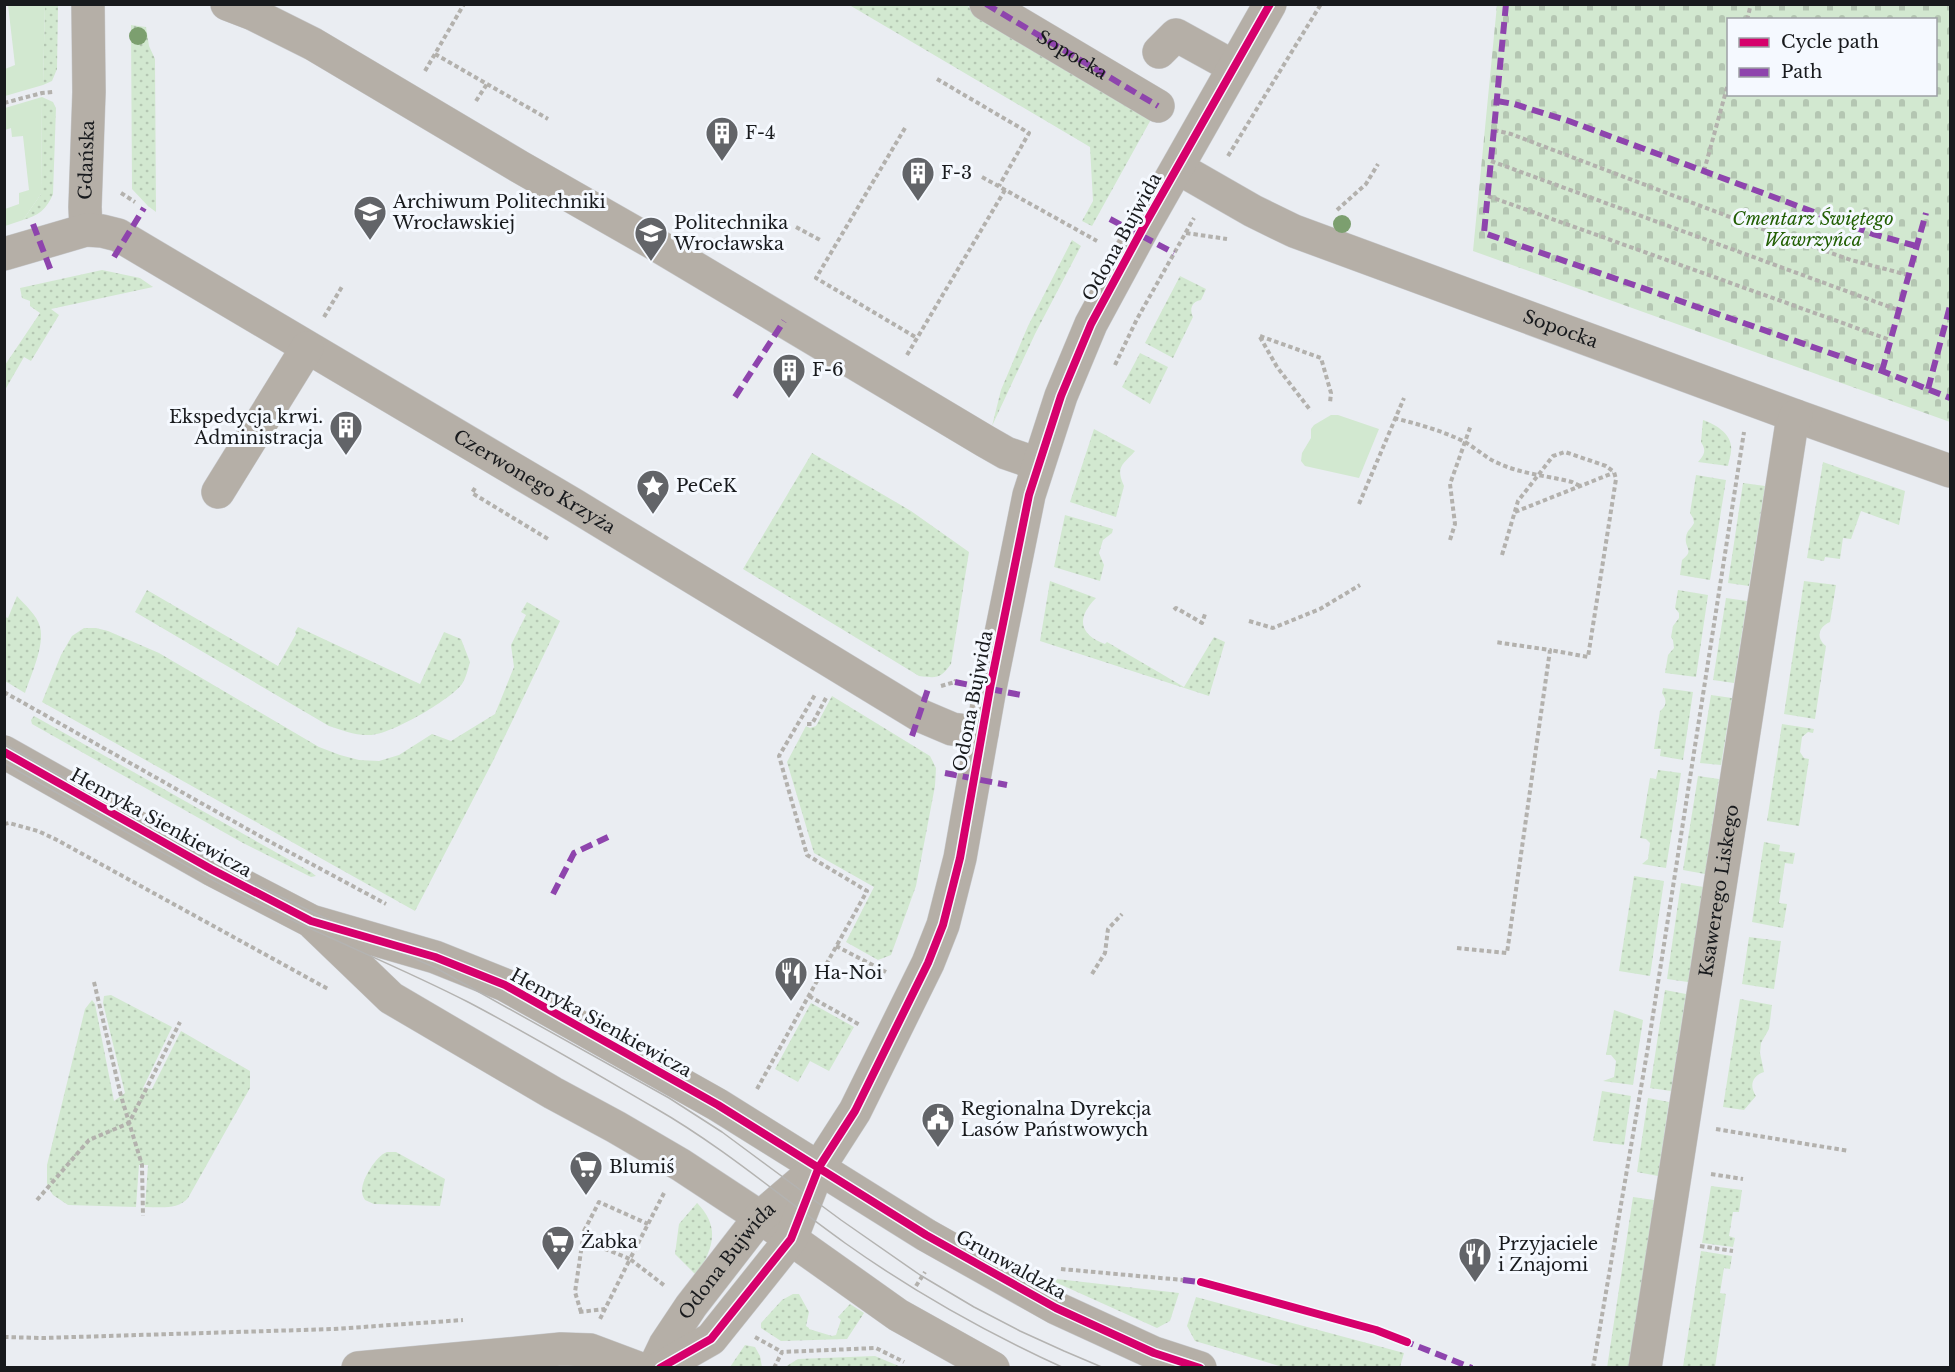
<svg xmlns="http://www.w3.org/2000/svg" width="1955" height="1372" font-family="'Libre Baskerville',serif">
<defs>
<pattern id="grass-dots" width="8" height="8" patternUnits="userSpaceOnUse" patternTransform="scale(1.5)"><rect width="8" height="8" fill="#d2e8d0"/><path d="M2 2h.1M6 6h.1" fill="none" stroke="#b4c6b2" stroke-width="1.8" stroke-linecap="round"/></pattern>
<pattern id="cemetery-stones" width="16" height="16" patternUnits="userSpaceOnUse" patternTransform="scale(1.5)"><rect width="16" height="16" fill="#d2e8d0"/><path d="M2 7V4a2 2 0 0 1 4 0v3zM10 15v-3a2 2 0 0 1 4 0v3z" fill="#b4c6b2"/></pattern>
</defs>
<rect width="100%" height="100%" fill="#eaedf2"/>
<g fill="url(#grass-dots)">
<path d="M852 4 966 5 1154 114 1092 226 1082 221 1093 201 1090 147 851 6Z"/>
<path d="M45 5H58L57 69 52 81 43 85Z"/>
<path d="M131 25 146 27 149 46 155 59 156 212 148 206 132 189Z"/>
<path d="M42 97 53 102 56 108 53 194C47 209 38 216 23 220L41 194Z"/>
<path d="M1072 240 1081 246 1035 334 992 426 1001 390 1028 326Z"/>
<path d="M102 270 140 278 153 287 51 309 59 315 31 361 24 357 5 390V365L40 313 30 306V301L22 298 20 288Z"/>
<path d="M1180 276 1206 289 1201 300C1192 301 1189 309 1193 317L1173 358 1145 343Z"/>
<path d="M1140 353 1168 367 1150 404 1122 387Z"/>
<path d="M1703 420C1715 424 1730 433 1731 446 1732 452 1729 460 1728 466L1698 462C1704 455 1707 451 1701 442Z"/>
<path d="M1094 429 1135 451C1123 465 1115 466 1124 486L1116 517 1070 502Z"/>
<path d="M812 453 911 511 969 552 951 664C940 679 937 678 919 676L743 569Z"/>
<path d="M1823 462 1905 491 1899 525 1861 511 1851 539 1843 538 1840 559 1825 557 1824 561 1807 558Z"/>
<path d="M1696 475 1726 480 1710 580 1680 575 1682 560C1695 550 1684 548 1686 537 1687 530 1691 529 1694 523L1693 518 1690 513Z"/>
<path d="M1743 483 1765 486 1749 586 1728 583Z"/>
<path d="M1065 515 1113 529 1112 533 1103 540 1099 553 1104 565 1100 581 1054 567Z"/>
<path d="M1050 581 1096 598C1077 617 1078 634 1105 644L1107 642 1184 687 1214 637 1225 642 1209 696 1040 641Z"/>
<path d="M1804 581 1836 585 1830 622C1818 627 1816 638 1826 646L1815 719 1784 714Z"/>
<path d="M147 590 278 666 296 634 295 632 298 627 420 684 444 632 461 639 470 662C468 669 466 678 462 684 450 700 390 735 370 735 356 736 342 730 329 726L135 612Z"/>
<path d="M1678 590 1708 595 1696 677 1665 673 1668 655 1674 648 1673 640 1671 637 1673 626 1679 618V613L1675 608Z"/>
<path d="M17 596C25 605 37 615 40 627 45 645 31 675 25 693L5 681V617L8 618Z"/>
<path d="M1726 598 1747 601 1734 683 1713 680Z"/>
<path d="M527 602 560 621 493 761 415 911 42 702 61 655 72 636 84 628H96L108 631 159 653 319 747 340 755 359 760 379 761 399 755 432 734 451 741 495 714 514 667 511 645 526 615 521 612Z"/>
<path d="M1663 688 1693 692 1683 760 1660 756 1661 749H1654L1660 711C1667 706 1667 700 1662 693Z"/>
<path d="M1711 695 1732 698 1721 765 1700 763Z"/>
<path d="M832 696 930 756 936 768 935 786 916 886 891 955 878 960 846 942 874 887 814 853 787 762 806 726 810 728 816 726Z"/>
<path d="M34 716 311 872 316 876 311 877 243 843 32 724 31 720Z"/>
<path d="M1782 724 1814 729 1813 733 1808 732 1802 737 1800 752 1804 758 1809 759 1799 826 1767 821Z"/>
<path d="M1658 770 1681 773 1666 868 1642 864 1648 859 1650 843 1646 839 1640 838 1650 778 1656 779Z"/>
<path d="M1698 776 1719 779 1705 874 1683 870Z"/>
<path d="M1764 842 1780 845 1779 851 1795 853 1793 864 1785 863 1779 903 1787 904 1783 928 1752 922Z"/>
<path d="M1634 876 1664 881 1650 976 1619 971Z"/>
<path d="M1681 883 1703 887 1688 982 1667 979Z"/>
<path d="M1749 937 1781 941 1774 989 1742 984Z"/>
<path d="M1665 990 1686 994 1671 1091 1650 1088Z"/>
<path d="M111 995 172 1027 143 1088 152 1089 181 1031 250 1071V1088L188 1198C178 1210 160 1207 145 1207L148 1165H139L136 1207 68 1205 53 1195 49 1189 47 1183V1165L85 1009 92 1000 95 1004 114 1101 125 1093 103 1003 104 996Z"/>
<path d="M1740 999 1772 1005 1769 1029 1761 1043 1760 1053 1764 1072C1752 1076 1749 1086 1756 1096L1744 1110 1723 1107Z"/>
<path d="M811 1003 854 1027 829 1071 810 1061 798 1082 775 1069Z"/>
<path d="M1614 1010 1643 1020 1633 1085 1603 1081 1614 1077 1616 1061 1611 1055H1606Z"/>
<path d="M1602 1091 1631 1096 1624 1145 1593 1141Z"/>
<path d="M1648 1098 1669 1102 1658 1176 1637 1172Z"/>
<path d="M387 1152H396L445 1179 440 1206 374 1204 365 1200C363 1197 362 1194 362 1190 362 1179 376 1156 387 1152Z"/>
<path d="M1711 1186 1742 1190 1739 1212H1733L1729 1236 1735 1238 1733 1247 1702 1243Z"/>
<path d="M1633 1197 1654 1200 1629 1367 1607 1368Z"/>
<path d="M697 1203C721 1227 713 1250 696 1275L675 1254 679 1224Z"/>
<path d="M1701 1251 1732 1256 1730 1269 1724 1268 1720 1293 1726 1294 1715 1367H1683Z"/>
<path d="M1057 1279 1179 1293 1170 1321 1157 1328 1055 1282Z"/>
<path d="M793 1294H799L809 1312 806 1326 809 1328V1329L832 1336 836 1335 841 1320 838 1317 850 1304 864 1313 847 1339 781 1341 761 1328V1323L782 1300Z"/>
<path d="M1196 1297 1404 1353 1400 1367 1286 1368 1195 1341 1187 1326Z"/>
<path d="M745 1345 755 1347 760 1356 762 1367H730Z"/>
<path d="M875 1356 901 1367H785L798 1359Z"/>
</g>
<path fill="url(#cemetery-stones)" fill-rule="evenodd" d="M1497 5H1950V422L1473 251ZM1728 20H1936V94H1728Z"/>
<g fill="#d2e8d0">
<path d="M8 5H45L43 85 5 96V69L15 65Z"/>
<path d="M42 97 41 194 23 220 5 226V209L19 204V193L29 190 23 136 12 137 11 128 5 130V108Z"/>
<path d="M1331 415H1338L1379 429 1359 478 1305 466 1301 461 1302 453 1311 438V429L1314 425Z"/>
</g>
<g fill="none" stroke-linecap="round" stroke-linejoin="round">
<defs>
<g id="minor">
<path d="M227 4 253 14 313 44 520 167 655 244 985 441 1006 453 1038 464"/>
<path id="s1" d="M986 4 1158 106"/>
<path d="M1159 52 1176 35 1234 67"/>
<path id="s2" d="M1178 168 1253 211 1294 231 1796 416 1950 471"/>
<path id="s3" d="M86 230 85 207 89 92 88 4"/>
<path id="s4" d="M4 254 86 230 102 231 118 235 574 505 919 715 952 729 982 733"/>
<path d="M218 492 307 348"/>
<path d="M4 752 211 869 311 921 435 957 505 985 718 1105 926 1235 1056 1308 1154 1353 1200 1368"/>
<path d="M314 924 391 998 553 1093 616 1127 681 1165 760 1217 898 1315 993 1368"/>
<path d="M358 1368 561 1349 590 1350 638 1368"/>
<path id="s5" d="M654 1368 665 1345 691 1306 760 1217 815 1170"/>
<path d="M660 1368 711 1339 791 1239 819 1167 855 1111 928 963 943 925 960 858 990 688 1029 495 1061 396 1091 324 1144 226 1270 4"/>
<path id="s6" d="M1645 1368 1791 429 1796 416"/>
</g>
</defs>
<use href="#minor" stroke="#c9cbcf" stroke-width="34"/>
<g stroke="#b3b1ad" stroke-width="4" stroke-dasharray="4.5 3" stroke-linecap="butt">
<path d="M1747 20 1751 4"/>
<path d="M435 54 548 119"/>
<path d="M425 71 464 4"/>
<path d="M937 79 1029 133 999 186"/>
<path d="M476 101 487 84"/>
<path d="M4 103 42 93 53 92"/>
<path d="M905 128 816 278 917 338"/>
<path d="M1494 130 1511 134 1751 225 1851 260 1908 275"/>
<path d="M1228 156 1321 4"/>
<path d="M1491 161 1898 310"/>
<path d="M1704 171 1728 84"/>
<path d="M982 177 1097 241"/>
<path d="M121 193 135 202"/>
<path d="M1488 196 1890 340"/>
<path d="M1337 210 1366 184 1378 164"/>
<path d="M796 227 820 240"/>
<path d="M1186 233 1227 239"/>
<path d="M324 317 343 285"/>
<path d="M1260 336 1321 358 1331 393 1330 403"/>
<path d="M1260 337 1277 367 1311 411"/>
<path d="M907 355 1005 190"/>
<path d="M1115 365 1137 319 1194 218"/>
<path d="M1394 418C1418 424 1443 431 1465 442 1477 449 1487 459 1500 464 1522 474 1549 476 1572 482L1580 486"/>
<path d="M475 488 472 493 548 539"/>
<path d="M1359 504 1404 398"/>
<path d="M1515 512 1613 473"/>
<path d="M1450 540 1455 524 1450 484 1471 425"/>
<path d="M1502 555 1518 501 1553 456 1565 452 1606 466 1614 472 1616 479 1588 657 1550 650"/>
<path d="M1174 610 1176 608 1202 623 1205 614"/>
<path d="M1249 621 1273 628 1320 609 1360 585"/>
<path d="M941 686 955 682 956 680"/>
<path d="M4 692 265 839 386 904"/>
<path d="M807 724H812L826 698"/>
<path d="M4 824 9 823 38 831 57 840 328 989"/>
<path d="M836 946 886 972"/>
<path d="M1457 948 1507 953 1550 650 1495 642"/>
<path d="M1092 974 1105 953 1108 929 1122 914"/>
<path d="M94 982 121 1096 142 1165 143 1216"/>
<path d="M809 996 860 1025"/>
<path d="M757 1089 867 891 807 855 779 756 816 693"/>
<path d="M1716 1129 1849 1151"/>
<path d="M1711 1174 1743 1179"/>
<path d="M664 1193 630 1259 665 1286"/>
<path d="M37 1200 89 1140 129 1123 180 1022"/>
<path d="M583 1242 608 1250 630 1259 600 1319"/>
<path d="M1700 1246 1733 1251"/>
<path d="M1061 1269 1183 1280"/>
<path d="M916 1286 925 1272"/>
<path d="M579 1312 605 1309"/>
<path d="M581 1312 575 1292 584 1231 599 1202 648 1224"/>
<path d="M4 1337 42 1338 334 1329 463 1320"/>
<path d="M755 1337 782 1352"/>
<path d="M774 1368 782 1352 876 1348 904 1362"/>
<path d="M1593 1368 1648 1047 1744 432"/>
</g>
<use href="#minor" stroke="#b5afa7" stroke-width="33"/>
<g stroke="#b4b3b1" stroke-width="1.5">
<path d="M4 744 248 881 354 932 436 968 669 1098 722 1132 841 1220 920 1275 974 1307 1020 1331 1064 1351 1104 1368"/>
<path d="M4 763C81 806 157 851 235 892 311 932 392 963 468 1002 531 1035 593 1072 655 1108 723 1147 782 1198 845 1243 914 1292 987 1333 1064 1368"/>
</g>
<g stroke="#8e44ad" stroke-width="6" stroke-dasharray="12 6" stroke-linecap="butt">
<path d="M986 4 1158 106"/>
<path d="M1506 4 1484 233 1882 371 1950 398"/>
<path d="M1497 101 1514 104 1569 121 1873 234 1916 246"/>
<path d="M1110 219 1174 253"/>
<path d="M33 224 51 271"/>
<path d="M114 257 144 208"/>
<path d="M1882 371 1926 213"/>
<path d="M1928 389 1950 306"/>
<path d="M735 397 784 321"/>
<path d="M955 682 1021 695"/>
<path d="M912 736 928 689"/>
<path d="M945 773 1007 785"/>
<path d="M553 894 574 853 608 837"/>
<path d="M1183 1280 1206 1283"/>
<path d="M1402 1340 1472 1368"/>
</g>
<defs>
<g id="cycleway">
<path d="M4 752 211 869 311 921 435 957 505 985 718 1105 926 1235 1056 1308 1154 1353 1200 1368"/>
<path d="M1201 1282 1376 1330 1407 1342"/>
<path d="M660 1368 711 1339 791 1239 819 1167 855 1111 928 963 943 925 960 858 990 688 1029 495 1061 396 1091 324 1144 226 1270 4"/>
</g>
</defs>
<use href="#cycleway" stroke="#f5f9ff" stroke-width="11"/>
<use href="#cycleway" stroke="#d6006c" stroke-width="8"/>
</g>
<g fill="#7c9f6f">
<circle cx="138" cy="36" r="9"/>
<circle cx="1342" cy="224" r="9"/>
</g>
<defs>
<symbol id="building-pin" viewBox="-11 -11 22 30"><path d="M0 17L-7.5 6A9.5 9.5 0 1 1 7.5 6Z" fill="#626468" stroke="#f5f9ff"/><path d="M-4-6H4V6H1V3H-1V6H-4ZM-2.5-4.3h1.7v1.8h-1.7ZM.8-4.3h1.7v1.8H.8ZM-2.5-1h1.7V.8h-1.7ZM.8-1h1.7V.8H.8Z" fill="#fff"/></symbol>
<symbol id="university-pin" viewBox="-11 -11 22 30"><path d="M0 17L-7.5 6A9.5 9.5 0 1 1 7.5 6Z" fill="#626468" stroke="#f5f9ff"/><path d="M0-5L7-2L0 1L-7-2ZM-4 1L0 2.5L4 1V4Q0 6-4 4Z" fill="#fff"/></symbol>
<symbol id="sight-pin" viewBox="-11 -11 22 30"><path d="M0 17L-7.5 6A9.5 9.5 0 1 1 7.5 6Z" fill="#626468" stroke="#f5f9ff"/><path d="M0-6L1.8-2.2L6-1.7L2.9 1.2L3.7 5.4L0 3.3L-3.7 5.4L-2.9 1.2L-6-1.7L-1.8-2.2Z" fill="#fff"/></symbol>
<symbol id="restaurant-pin" viewBox="-11 -11 22 30"><path d="M0 17L-7.5 6A9.5 9.5 0 1 1 7.5 6Z" fill="#626468" stroke="#f5f9ff"/><path d="M-5-6h1v4h1v-4h1v4h1v-4h1v5L-1.5 .5V6h-2V.5L-5-1ZM5-6V6H3V1.5H1.5Q1.5-4 5-6Z" fill="#fff"/></symbol>
<symbol id="civic-pin" viewBox="-11 -11 22 30"><path d="M0 17L-7.5 6A9.5 9.5 0 1 1 7.5 6Z" fill="#626468" stroke="#f5f9ff"/><path d="M-.6-6.5H3V-4.5H.6V-3L4-1V1h2V6H-6V1h2V-1L-.6-3ZM-1.2 2.5V6h2.4V2.5Z" fill="#fff"/></symbol>
<symbol id="supermarket-pin" viewBox="-11 -11 22 30"><path d="M0 17L-7.5 6A9.5 9.5 0 1 1 7.5 6Z" fill="#626468" stroke="#f5f9ff"/><path d="M-6-5.5h2.5l.6 2H6L4.5 2H-2.5L-4.4-4H-6ZM-1.5 3.2a1.3 1.3 0 1 0 .1 0ZM3 3.2a1.3 1.3 0 1 0 .1 0Z" fill="#fff"/></symbol>
</defs>
<g fill-rule="evenodd">
<use href="#building-pin" x="703" y="114" width="38" height="52"/>
<use href="#building-pin" x="899" y="154" width="38" height="52"/>
<use href="#university-pin" x="351" y="193" width="38" height="52"/>
<use href="#university-pin" x="632" y="214" width="38" height="52"/>
<use href="#building-pin" x="770" y="351" width="38" height="52"/>
<use href="#building-pin" x="327" y="408" width="38" height="52"/>
<use href="#sight-pin" x="634" y="467" width="38" height="52"/>
<use href="#restaurant-pin" x="772" y="954" width="38" height="52"/>
<use href="#civic-pin" x="919" y="1100" width="38" height="52"/>
<use href="#supermarket-pin" x="567" y="1148" width="38" height="52"/>
<use href="#supermarket-pin" x="539" y="1223" width="38" height="52"/>
<use href="#restaurant-pin" x="1456" y="1235" width="38" height="52"/>
</g>
<g text-anchor="middle" dominant-baseline="central" stroke-width="6" stroke-linejoin="round" paint-order="stroke">
<g font-size="18" fill="#181a1d" stroke="#f5f9ff">
<text stroke="none"><textPath href="#s1" startOffset="100">Sopocka</textPath></text>
<text stroke="none"><textPath href="#s3" startOffset="70">Gdańska</textPath></text>
<text transform="translate(1122 237) rotate(-61)">Odona Bujwida</text>
<text stroke="none"><textPath href="#s2" startOffset="416">Sopocka</textPath></text>
<text stroke="none"><textPath href="#s4" startOffset="602">Czerwonego Krzyża</textPath></text>
<text transform="translate(973 701) rotate(-79)">Odona Bujwida</text>
<text transform="translate(161 823) rotate(29)">Henryka Sienkiewicza</text>
<text stroke="none"><textPath href="#s6" startOffset="483">Ksawerego Liskego</textPath></text>
<text transform="translate(601 1023) rotate(29)">Henryka Sienkiewicza</text>
<text stroke="none"><textPath href="#s5" startOffset="130">Odona Bujwida</textPath></text>
<text transform="translate(1011 1265) rotate(29)">Grunwaldzka</text>
</g>
<g font-size="18" fill="#181a1d" stroke="#f5f9ff" text-anchor="start">
<text x="745" y="133">F-4</text>
<text x="941" y="173">F-3</text>
<text x="393" y="202">Archiwum Politechniki<tspan x="393" dy="21">Wrocławskiej</tspan></text>
<text x="674" y="223">Politechnika<tspan x="674" dy="21">Wrocławska</tspan></text>
<text x="812" y="370">F-6</text>
<text x="323" y="417" text-anchor="end">Ekspedycja krwi.<tspan x="323" dy="21">Administracja</tspan></text>
<text x="676" y="486">PeCeK</text>
<text x="814" y="973">Ha-Noi</text>
<text x="961" y="1109">Regionalna Dyrekcja<tspan x="961" dy="21">Lasów Państwowych</tspan></text>
<text x="609" y="1167">Blumiś</text>
<text x="581" y="1242">Żabka</text>
<text x="1498" y="1244">Przyjaciele<tspan x="1498" dy="21">i Znajomi</tspan></text>
</g>
<g font-size="18" font-style="italic" fill="#225f04" stroke="#f5f9ff">
<text x="1813" y="219">Cmentarz Świętego<tspan x="1813" dy="21">Wawrzyńca</tspan></text>
</g>
</g>
<rect width="1955" height="1372" fill="none" stroke="#181a1d" stroke-width="12"/>
<rect x="1727" y="18" width="210" height="78" fill="#f5f9ff" stroke="#9da0a5" stroke-width="1.5"/>
<rect x="1739" y="38" width="30" height="9" fill="#d6006c" stroke="#9da0a5" stroke-width="1.5"/>
<text x="1781" y="48" font-size="18" fill="#181a1d">Cycle path</text>
<rect x="1739" y="68" width="30" height="9" fill="#8e44ad" stroke="#9da0a5" stroke-width="1.5"/>
<text x="1781" y="78" font-size="18" fill="#181a1d">Path</text>
</svg>
